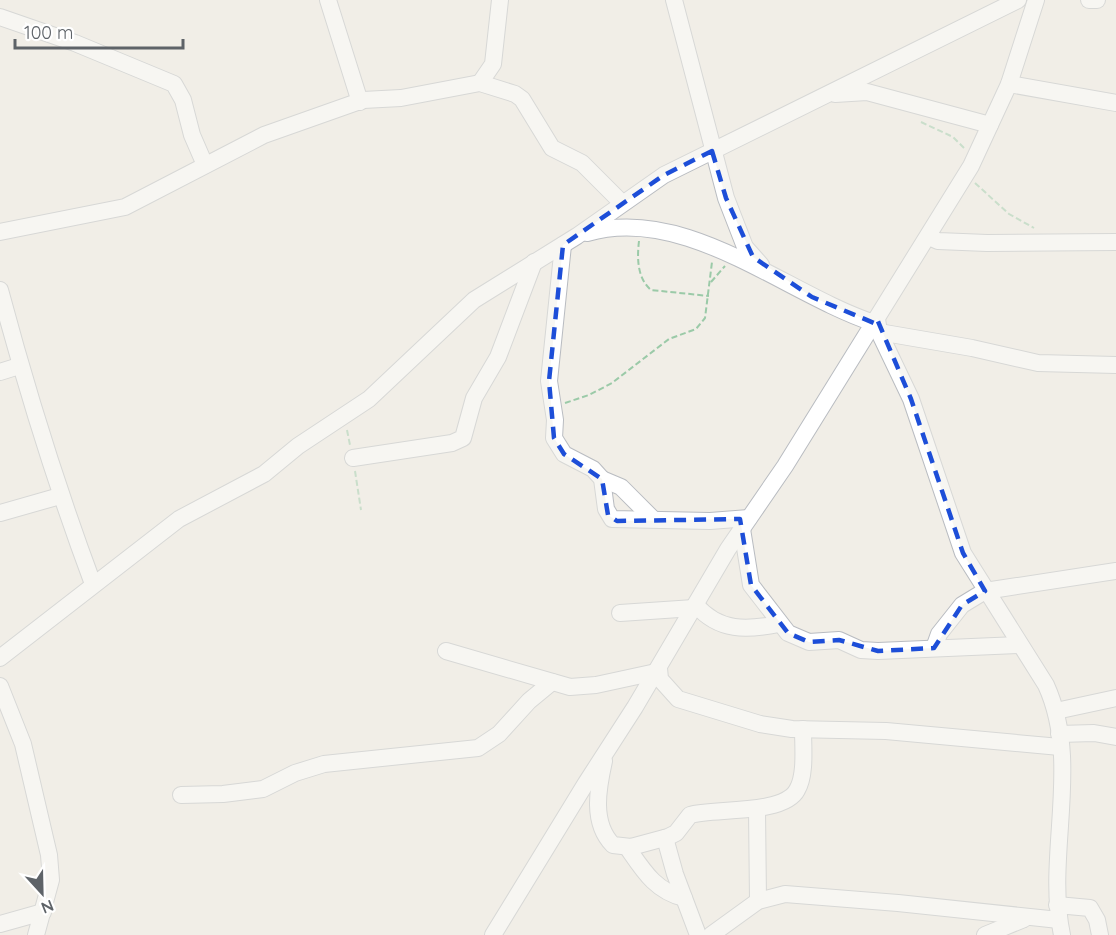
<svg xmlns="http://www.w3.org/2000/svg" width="1116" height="935" font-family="Quicksand,sans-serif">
<rect width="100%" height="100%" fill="#f1eee7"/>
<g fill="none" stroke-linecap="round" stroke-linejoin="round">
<defs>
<g id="minor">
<path d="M328 0 360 102"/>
<path d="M674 0 726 198 745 247 761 265"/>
<path d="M1089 0H1097"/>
<path d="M0 17 75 43 174 84 183 100 192 135 205 165"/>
<path d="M480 83 493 64 500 0"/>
<path d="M1009 84 1116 103"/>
<path d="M835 94 867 92 990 125"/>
<path d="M0 232 125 207 264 135 363 100 401 98 480 83 515 94 522 99 552 148 582 163 622 203"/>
<path d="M587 233C685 204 786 294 874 323"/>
<path d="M929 237 938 241 987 243 1116 242"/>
<path d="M563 245 549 381 555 420 554 438 564 454 593 469 602 479 606 509 612 519 710 521 749 518"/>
<path d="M0 290C27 391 56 485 93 584"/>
<path d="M877 319 879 332 911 399 963 553 1046 685C1082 764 1045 854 1062 935"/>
<path d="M879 332 972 348 1038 363 1116 365"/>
<path d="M0 372 19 366"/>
<path d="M353 458 452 443 463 438 474 398 498 357 534 262"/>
<path d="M602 479 621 487 653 519"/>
<path d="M0 513 60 496"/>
<path d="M742 529 751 585 788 633 809 642 839 640 861 650 878 651 1020 645"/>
<path d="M696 605C719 632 747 630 779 624"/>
<path d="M620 613 694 608"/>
<path d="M934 648 939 634 962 605 985 591 1116 571"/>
<path d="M446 651 570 687 596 685 656 672"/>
<path d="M0 658 179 519 264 474 298 446 369 399 474 300 577 236 664 175 1018 0"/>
<path d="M659 668 660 679 678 699 760 724 792 729 886 731 1060 747"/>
<path d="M0 686 23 744 49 855 51 880 36 935"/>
<path d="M1056 711 1116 698"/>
<path d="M1059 734 1094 733 1116 737"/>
<path d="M604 761C598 788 591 823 613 845L631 847 668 837 676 833 690 815C713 808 784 815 797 790 806 775 803 747 803 729"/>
<path d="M181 795 223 794 263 789 295 773 324 764 478 748 499 734 529 701 552 682"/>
<path d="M757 809 758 901"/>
<path d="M665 838 675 874 698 935"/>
<path d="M627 847C643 870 655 891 684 898"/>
<path d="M1057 905 1090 908 1097 920 1100 935"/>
<path d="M0 924 43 912"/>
<path d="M493 935 586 783 635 707 728 549 785 466 971 166 1009 84 1036 0"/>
<path d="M711 935 758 901 785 894 898 903 1059 920"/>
<path d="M985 935 1024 919"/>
</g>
</defs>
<use href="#minor" stroke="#b9bcc1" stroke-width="18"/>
<g stroke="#9bcaa8" stroke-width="2" stroke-dasharray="6 3" stroke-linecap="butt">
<path d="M921 122 953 137 964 148"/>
<path d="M975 183 1009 214 1034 228"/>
<path d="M639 241C637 258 637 278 651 290L709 296"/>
<path d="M711 282 725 266"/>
<path d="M565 403 589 395 612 383 669 339 696 329 705 318 712 262"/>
<path d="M347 430 350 445"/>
<path d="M355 471 361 510"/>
</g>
<use href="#minor" stroke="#fff" stroke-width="16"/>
</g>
<path d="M0 0H1116V935H0ZM712 151 726 198 753 257 812 297 874 323 877 319 911 399 963 553 985 591 962 605 934 648 878 651 839 640 809 642 788 633 751 585 740 519 617 521 608 515 602 479 564 454 554 438 549 381 563 245 664 175Z" fill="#f1eee7" fill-opacity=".55" fill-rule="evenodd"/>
<path fill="none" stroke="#1d4ed8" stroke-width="4.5" stroke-dasharray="12 8" stroke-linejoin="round" d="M712 151 726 198 753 257 812 297 874 323 877 319 911 399 963 553 985 591 962 605 934 648 878 651 839 640 809 642 788 633 751 585 740 519 617 521 608 515 602 479 564 454 554 438 549 381 563 245 664 175Z"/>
<g transform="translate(42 893) rotate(158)" stroke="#ffffff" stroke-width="4.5" paint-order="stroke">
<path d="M0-4.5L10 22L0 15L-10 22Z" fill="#5e6368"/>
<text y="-9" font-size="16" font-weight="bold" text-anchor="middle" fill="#5e6368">N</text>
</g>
<path d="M15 39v9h168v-9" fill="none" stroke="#5e6368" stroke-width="3"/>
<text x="24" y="39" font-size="18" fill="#5e6368" stroke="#ffffff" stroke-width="4.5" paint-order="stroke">100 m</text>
</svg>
